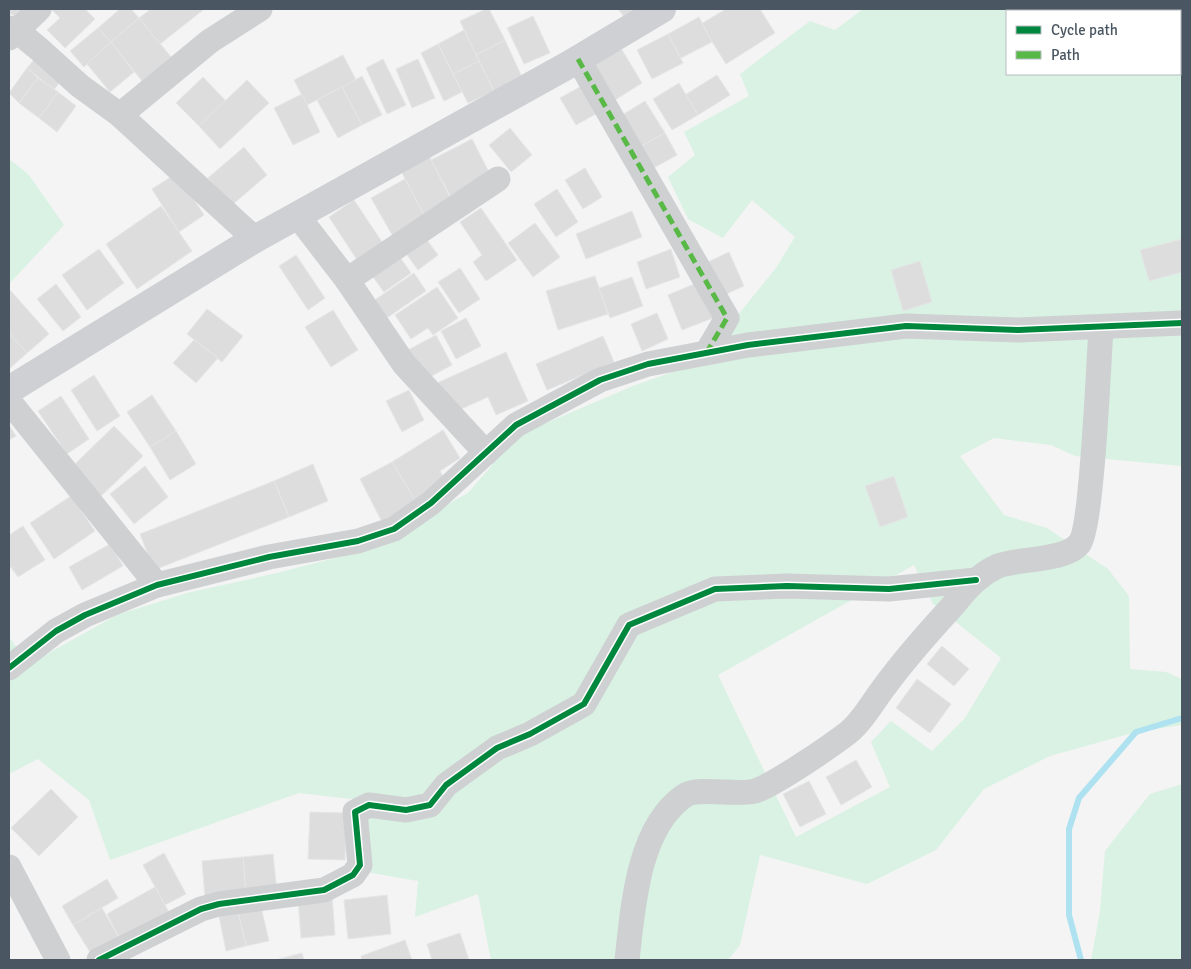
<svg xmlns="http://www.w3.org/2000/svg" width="1191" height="969" font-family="Signika,sans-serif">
<rect width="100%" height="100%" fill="#f4f4f4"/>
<g fill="#d9f2e3" fill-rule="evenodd">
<path d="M863 9H1182V466L1075 456 1051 445 994 438 960 456 1004 515 1047 528 1108 569 1129 596 1130 669 1166 672 1182 679V725L1136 732 1050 756 984 789 936 850 867 884 760 855 740 945 728 960H491L478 894 415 917 418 881 366 872 360 800 299 793 110 860 89 800 38 759 9 774V637L29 664 117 615 187 593 277 573 362 551 468 493 518 435 633 386 700 362 776 268 795 237 752 200 723 238 688 219 668 177 695 155 684 132 749 96 740 74 810 21 835 30ZM1007 11H1180V74H1007ZM914 565 933 604 1001 658 965 718 932 751 891 721 871 742 890 787 796 837 718 675Z"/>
<path d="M9 159 28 174 64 225 10 283Z"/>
<path d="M1182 784V960H1091L1100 911 1105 851 1150 794Z"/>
</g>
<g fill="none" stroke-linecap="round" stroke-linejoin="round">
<path stroke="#aee2f0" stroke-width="6" d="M1081 960 1069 915V829L1079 798 1136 732 1182 718"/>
</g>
<g fill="#ddddde" stroke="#e5e6e7">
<path d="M9 9H20L14 16 9 12Z"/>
<path d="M51 9H85L95 19 65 48 47 30 60 18Z"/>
<path d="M120 9H131L139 18 111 42 98 28Z"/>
<path d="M151 9H202L203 10 160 44 139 18Z"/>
<path d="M486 9H489L505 40 476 55 460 21Z"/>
<path d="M618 9H638L625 18Z"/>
<path d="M726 9H760L775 33 726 64 701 24Z"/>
<path d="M533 16 550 53 524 64 507 28Z"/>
<path d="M699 17 712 42 681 58 668 34Z"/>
<path d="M139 18 171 57 142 81 111 42Z"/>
<path d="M98 28 111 42 84 67 70 51Z"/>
<path d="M464 30 479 61 453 74 438 44Z"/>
<path d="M668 34 683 63 652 79 637 50Z"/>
<path d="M505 40 522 77 494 91 476 55Z"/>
<path d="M111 42 134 72 110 92 87 64Z"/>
<path d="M438 44 462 92 444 101 421 53Z"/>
<path d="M619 45 642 83 615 100 592 62Z"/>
<path d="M38 55 64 76 54 90 27 68Z"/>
<path d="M343 55 356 80 307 105 294 80Z"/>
<path d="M383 59 406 105 387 114 366 68Z"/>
<path d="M418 59 435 98 412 108 396 69Z"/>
<path d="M479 61 494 91 468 103 453 74Z"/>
<path d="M27 68 38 78 19 103 9 93Z"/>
<path d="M717 75 730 95 698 115 685 95Z"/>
<path d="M362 76 382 115 362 125 342 87Z"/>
<path d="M203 77 226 101 199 126 176 103Z"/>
<path d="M38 78 58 92 39 118 19 103Z"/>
<path d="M247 80 269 103 220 149 199 126Z"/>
<path d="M587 83 603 110 576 125 560 98Z"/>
<path d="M679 83 698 115 672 130 653 99Z"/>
<path d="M342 87 362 125 338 138 317 100Z"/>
<path d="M58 92 76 106 57 132 39 118Z"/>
<path d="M302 94 320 132 293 145 274 108Z"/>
<path d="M645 101 665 133 636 149 614 120Z"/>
<path d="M510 128 532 155 511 172 489 145Z"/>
<path d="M665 133 677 155 648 171 636 149Z"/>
<path d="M472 139 492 178 452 199 431 160Z"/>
<path d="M244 147 267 175 232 205 208 178Z"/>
<path d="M427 152 454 205 426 219 399 167Z"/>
<path d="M585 168 602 197 583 209 565 180Z"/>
<path d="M177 173 204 215 179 232 152 189Z"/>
<path d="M405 179 426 219 394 238 371 198Z"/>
<path d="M557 189 578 222 556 237 534 204Z"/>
<path d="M354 200 382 242 357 260 329 217Z"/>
<path d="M161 206 192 251 137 289 106 244Z"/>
<path d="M481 208 517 260 486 281 473 262 482 255 460 222Z"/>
<path d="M632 211 642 237 586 259 576 234Z"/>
<path d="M535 223 560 257 533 277 508 243Z"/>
<path d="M422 233 438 255 418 270 402 248Z"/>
<path d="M1182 239V272L1149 281 1140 250Z"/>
<path d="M99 249 124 283 87 310 62 275Z"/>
<path d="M671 249 680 277 646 289 637 262Z"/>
<path d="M395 250 411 273 384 292 368 270Z"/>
<path d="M729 252 744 286 724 295 708 262Z"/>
<path d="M296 255 325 298 308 310 279 266Z"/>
<path d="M920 261 932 302 903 311 891 270Z"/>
<path d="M460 268 480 299 459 313 438 282Z"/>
<path d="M414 273 426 291 381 322 369 304Z"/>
<path d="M595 276 608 314 558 330 546 291Z"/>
<path d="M632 277 643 306 610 318 599 288Z"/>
<path d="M699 282 713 318 682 330 668 295Z"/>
<path d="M56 284 81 317 63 331 37 299Z"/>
<path d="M437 287 458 318 433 335 428 328 411 339 395 315Z"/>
<path d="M10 290 49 334 27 353 9 333Z"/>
<path d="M207 309 243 336 222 362 187 334Z"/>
<path d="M333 310 358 350 331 367 305 327Z"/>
<path d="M657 313 668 339 642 351 631 324Z"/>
<path d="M466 318 481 346 456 359 441 331Z"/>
<path d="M9 333 27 353 9 369Z"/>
<path d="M436 335 452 365 424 380 408 350Z"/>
<path d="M603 336 614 362 547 390 536 364Z"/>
<path d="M194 340 218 358 196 383 173 363Z"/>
<path d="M506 352 528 401 496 415 488 397 450 414 437 383Z"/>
<path d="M94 375 120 416 97 431 71 390Z"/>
<path d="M409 390 424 420 402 432 386 401Z"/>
<path d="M152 395 176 431 150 447 127 412Z"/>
<path d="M61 396 89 439 67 454 38 411Z"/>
<path d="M9 425 16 436 9 440Z"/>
<path d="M114 426 143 456 101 496 73 466Z"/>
<path d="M443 430 460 458 440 471 447 483 416 502 392 462Z"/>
<path d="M176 431 196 464 170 480 150 447Z"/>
<path d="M392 462 416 502 382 522 360 479Z"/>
<path d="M313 464 328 501 289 517 274 481Z"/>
<path d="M145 466 168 497 134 524 110 494Z"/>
<path d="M894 476 908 517 880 527 865 486Z"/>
<path d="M274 481 289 517 154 570 140 534Z"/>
<path d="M71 496 95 531 54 559 30 523Z"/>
<path d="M23 526 45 560 18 577 11 567 9 569V535Z"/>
<path d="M110 544 123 566 82 590 69 567Z"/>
<path d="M942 646 969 669 954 686 927 664Z"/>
<path d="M917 679 951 704 930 733 896 708Z"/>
<path d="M856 760 872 787 841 805 826 777Z"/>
<path d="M809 781 826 814 800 827 783 794Z"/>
<path d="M51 789 78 817 39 856 11 828Z"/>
<path d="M310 812 346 813 345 860 308 859Z"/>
<path d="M164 853 186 894 165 905 143 865Z"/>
<path d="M273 854 277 892 246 895 243 857Z"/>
<path d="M243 857 246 895 205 898 202 861Z"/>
<path d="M107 879 118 898 73 925 62 906Z"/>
<path d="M155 887 171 916 122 943 107 914Z"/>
<path d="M332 895 335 935 301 938 298 898Z"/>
<path d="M387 895 391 934 348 939 344 900Z"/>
<path d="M261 907 269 941 246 946 238 912Z"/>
<path d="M102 908 122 943 95 960 73 925Z"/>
<path d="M238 912 246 946 226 951 219 916Z"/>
<path d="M460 933 469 960H432L427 944Z"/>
<path d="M405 940 412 960H362L361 956Z"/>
<path d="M302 953 304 960H275Z"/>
</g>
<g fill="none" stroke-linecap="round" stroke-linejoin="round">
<g stroke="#ced0d2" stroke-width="25">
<path d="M9 28 17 31 39 49 80 86 120 115 255 239"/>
<path d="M9 38 39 9"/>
<path d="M578 59 727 318 707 352"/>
<path d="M120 115 210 41 260 9"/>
<path d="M297 215 347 280 404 364 486 453"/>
<path d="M347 280 498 179"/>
<path d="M9 401 157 585"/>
<path d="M9 668 56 631 85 615 157 585 269 557 358 541 394 529 431 503 516 425 600 380 648 364 748 345 906 326 1018 330 1182 323"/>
<path d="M9 867 58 960"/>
<path d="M99 960 201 909 219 904 324 890 353 875 360 865 355 812 369 805 406 810 430 805 446 785 497 748 530 734 584 704 629 625 715 589 787 586 889 589 976 580"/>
<path d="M627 960C633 909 637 829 684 796 697 786 737 796 755 791 774 785 831 746 849 732 863 721 874 700 885 686 905 659 926 635 949 610 958 600 968 586 979 578 985 573 991 569 998 566 1019 558 1065 561 1079 544 1092 529 1099 358 1101 327"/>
</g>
<path stroke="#ced0d4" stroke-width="28" d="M9 390 255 239 570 64 662 9"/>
<path stroke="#58b947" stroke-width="5" stroke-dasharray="10 5" stroke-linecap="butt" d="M578 59 727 318 707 352"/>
<defs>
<g id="cycleway">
<path d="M9 668 56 631 85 615 157 585 269 557 358 541 394 529 431 503 516 425 600 380 648 364 748 345 906 326 1018 330 1182 323"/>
<path d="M99 960 201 909 219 904 324 890 353 875 360 865 355 812 369 805 406 810 430 805 446 785 497 748 530 734 584 704 629 625 715 589 787 586 889 589 976 580"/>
</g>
</defs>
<use href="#cycleway" stroke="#fff" stroke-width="9"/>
<use href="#cycleway" stroke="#00873e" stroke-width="6"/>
</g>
<rect width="1191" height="969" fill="none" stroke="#4a5661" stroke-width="20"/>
<rect x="1006" y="10" width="175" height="65" fill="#ffffff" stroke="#b7bbc0"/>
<rect x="1016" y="26" width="25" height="8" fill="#00873e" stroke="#b7bbc0"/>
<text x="1051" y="35" font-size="15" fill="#4a5661">Cycle path</text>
<rect x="1016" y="51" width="25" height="8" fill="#58b947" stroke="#b7bbc0"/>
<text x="1051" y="60" font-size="15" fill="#4a5661">Path</text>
</svg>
